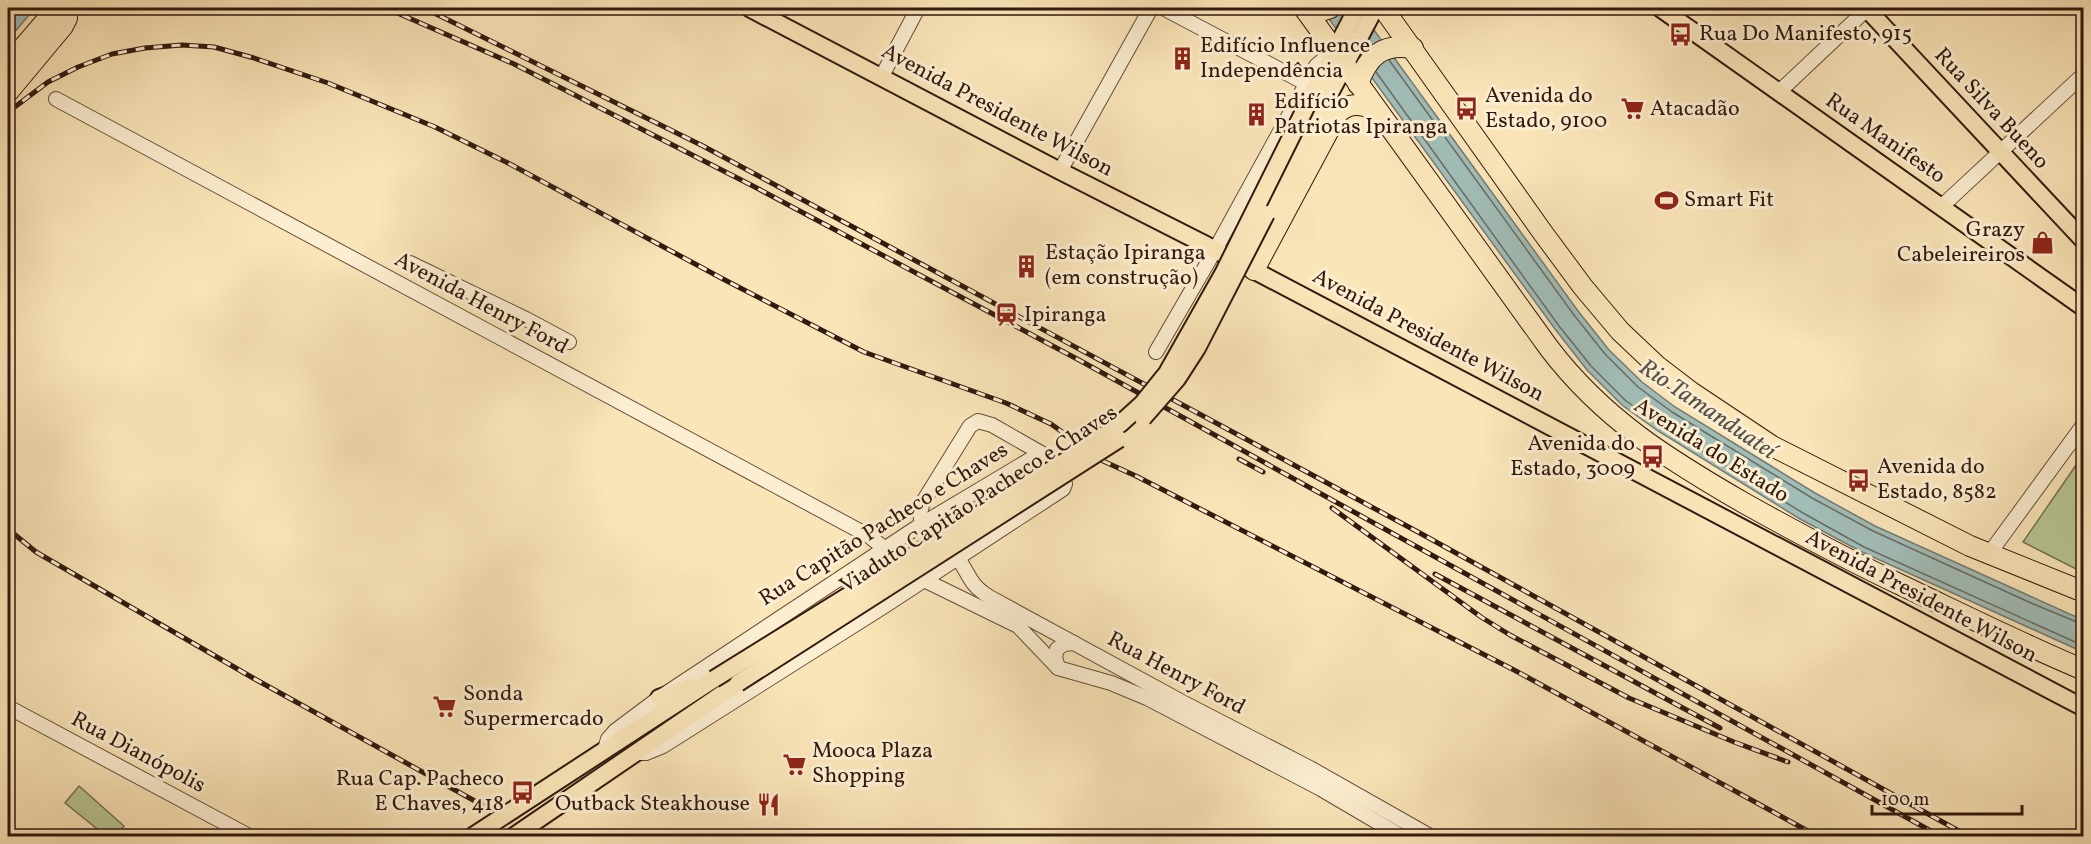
<svg xmlns="http://www.w3.org/2000/svg" width="2091" height="844" font-family="Vollkorn,serif">
<rect width="100%" height="100%" fill="#fae5b8"/>
<filter id="stains"><feTurbulence type="fractalNoise" baseFrequency=".00333" numOctaves="4"/><feColorMatrix values="0 0 0 0 .2 0 0 0 0 .09 0 0 0 0 .02 0 0 0 .5 -.17"/></filter>
<radialGradient id="worn" r=".72"><stop offset=".6" stop-color="#630" stop-opacity="0"/><stop offset="1" stop-color="#630" stop-opacity=".3"/></radialGradient>
<g fill="#b8c693" stroke="#757051" stroke-width="1.5">
<path d="M2083 455 2084 569 2082 572 2023 542Z"/>
<path d="M79 786 124 826 116 836H106L65 803Z"/>
</g>
<g fill="#a1bdb7" stroke="#757b74" stroke-width="1.5">
<path d="M8 8H35L8 40Z"/>
<path d="M1321 8H1358L1578 311 1609 350 1642 382 1675 407 1815 493 1875 526 2083 620V652L1862 552 1800 519 1658 431 1622 405 1587 370 1555 329Z"/>
</g>
<g fill="none" stroke-linecap="round" stroke-linejoin="round">
<g stroke="#6a6b63" stroke-width="1.5">
<path d="M1389 60 1574 315 1605 354 1638 387 1672 412 1812 498 1873 531 2031 603 2084 625"/>
<path d="M1376 72 1559 326 1591 366 1626 401 1662 426 1803 513 1864 547 2084 646"/>
</g>
<defs>
<g id="minor">
<path d="M1163 8 1307 84"/>
<path d="M882 76 918 8"/>
<path d="M1779 92 1867 9"/>
<path d="M56 99 869 536 924 580 1018 626 1058 668 1111 683 1147 698 1321 789 1401 836"/>
<path d="M1060 171 1151 8"/>
<path d="M1941 207 2084 74"/>
<path d="M410 263 526 319 569 342"/>
<path d="M1156 352 1215 250 1316 66 1334 51"/>
<path d="M922 524C933 534 948 545 957 557 971 576 968 584 991 598L1184 703 1310 768 1430 836"/>
<path d="M1989 554 2084 424"/>
<path d="M1058 668 1055 657 1057 649 1064 644 1074 643"/>
<path d="M8 707 249 836"/>
<path d="M605 749 608 739 615 731 659 698 922 524 1041 453"/>
<path d="M637 753H646L663 746 886 605 1063 489 1065 484 1041 453 992 425 978 421 970 426 923 502 920 513 922 524"/>
</g>
<g id="major">
<path d="M749 8 1060 171 1204 244 2084 708"/>
<path d="M1660 8 2084 308"/>
<path d="M1866 8 2084 241"/>
<path d="M1312 95 1357 8"/>
<path d="M1266 214 1375 8"/>
<path d="M659 698 690 687"/>
<path d="M473 836 714 679"/>
<path d="M514 836 738 683"/>
</g>
<g id="highway">
<path d="M1304 8 1549 348C1603 419 1668 459 1744 503 1796 532 1848 560 1901 585 1962 614 2022 644 2084 670"/>
<path d="M1383 8 1543 233 1583 287 1620 331 1657 366 1691 392 1772 446 1970 546 2084 592"/>
<path d="M1307 12H1318L1330 8"/>
<path d="M8 65 57 8"/>
<path d="M1358 84C1368 56 1382 43 1413 48"/>
<path d="M8 92 63 26 67 18 66 8"/>
<path d="M1254 270 1338 113C1350 101 1366 104 1378 113"/>
</g>
</defs>
<use href="#minor" stroke="#644c39" stroke-width="16"/>
<use href="#major" stroke="#32190f" stroke-width="20"/>
<use href="#highway" stroke="#32190f" stroke-width="22"/>
<use href="#minor" stroke="#fceed1" stroke-width="14"/>
<use href="#major" stroke="#fae5b8" stroke-width="16"/>
<use href="#highway" stroke="#fae5b8" stroke-width="20"/>
<defs>
<g id="rail">
<path d="M386 8 514 64 753 186 1079 360 1940 836"/>
<path d="M424 8 703 146 1418 532 1968 836"/>
<path d="M8 112 48 82 78 67 112 54 145 48 182 45 214 47 254 58 328 83 435 127 508 163 723 279 864 352 1006 403 1051 424 1103 461 1136 476 1516 671 1817 836"/>
<path d="M1239 459 1263 472"/>
<path d="M1332 508 1481 617 1510 635 1629 698 1734 742 1788 762"/>
<path d="M8 529 36 552 253 678 482 805"/>
<path d="M1435 574 1720 728"/>
</g>
</defs>
<use href="#rail" stroke="#32190f" stroke-width="5"/>
<use href="#rail" stroke="#fceed1" stroke-width="3" stroke-dasharray="9" stroke-linecap="butt"/>
<defs>
<g id="major-bridge">
<path d="M1143 418 1177 379 1197 348 1266 214"/>
<path d="M714 679 1088 447 1120 424 1142 404 1167 373 1223 274 1312 95"/>
<path d="M738 683 1119 439"/>
</g>
</defs>
<use href="#major-bridge" stroke="#32190f" stroke-width="20" stroke-linecap="butt"/>
<use href="#major-bridge" stroke="#fae5b8" stroke-width="16"/>
</g>
<defs>
<symbol id="bus-bare" viewBox="-9 -9 18 18"><path d="M-5-6H5V4H4V6H2V4H-2V6H-4V4H-5ZM-3.5-4V0h7V-4ZM-3.5 1.2v1.5H-2V1.2ZM2 1.2v1.5H3.5V1.2Z" fill="#8f2418" stroke="#fceed1" stroke-width="2.5" paint-order="stroke"/></symbol>
<symbol id="building-bare" viewBox="-9 -9 18 18"><path d="M-4-6H4V6H1V3H-1V6H-4ZM-2.5-4.3h1.7v1.8h-1.7ZM.8-4.3h1.7v1.8H.8ZM-2.5-1h1.7V.8h-1.7ZM.8-1h1.7V.8H.8Z" fill="#8f2418" stroke="#fceed1" stroke-width="2.5" paint-order="stroke"/></symbol>
<symbol id="supermarket-bare" viewBox="-9 -9 18 18"><path d="M-6-5.5h2.5l.6 2H6L4.5 2H-2.5L-4.4-4H-6ZM-1.5 3.2a1.3 1.3 0 1 0 .1 0ZM3 3.2a1.3 1.3 0 1 0 .1 0Z" fill="#8f2418" stroke="#fceed1" stroke-width="2.5" paint-order="stroke"/></symbol>
<symbol id="stadium-bare" viewBox="-9 -9 18 18"><path d="M0-5a6.5 5 0 1 0 0 10a6.5 5 0 1 0 0-10ZM-3.5-1.8h7v3.6h-7Z" fill="#8f2418" stroke="#fceed1" stroke-width="2.5" paint-order="stroke"/></symbol>
<symbol id="shop-bare" viewBox="-9 -9 18 18"><path d="M-5-2.5h2.3a2.7 3.5 0 0 1 5.4 0H5L5.5 6h-11ZM-1.5-2.5h3a1.5 2.3 0 0 0-3 0Z" fill="#8f2418" stroke="#fceed1" stroke-width="2.5" paint-order="stroke"/></symbol>
<symbol id="station-bare" viewBox="-9 -9 18 18"><path d="M-3-6H3Q5-6 5-4V2Q5 4 3 4L4.5 6H3L1.5 4h-3L-3 6H-4.5L-3 4Q-5 4-5 2V-4Q-5-6-3-6ZM-3.5-4v3h7v-3ZM-3.5 1v1.5H-2V1ZM2 1v1.5H3.5V1Z" fill="#8f2418" stroke="#fceed1" stroke-width="2.5" paint-order="stroke"/></symbol>
<symbol id="restaurant-bare" viewBox="-9 -9 18 18"><path d="M-5-6h1v4h1v-4h1v4h1v-4h1v5L-1.5 .5V6h-2V.5L-5-1ZM5-6V6H3V1.5H1.5Q1.5-4 5-6Z" fill="#8f2418" stroke="#fceed1" stroke-width="2.5" paint-order="stroke"/></symbol>
</defs>
<g fill-rule="evenodd">
<use href="#bus-bare" x="1664" y="18" width="33" height="33"/>
<use href="#building-bare" x="1166" y="42" width="33" height="33"/>
<use href="#bus-bare" x="1450" y="92" width="33" height="33"/>
<use href="#supermarket-bare" x="1616" y="92" width="33" height="33"/>
<use href="#building-bare" x="1240" y="98" width="33" height="33"/>
<use href="#stadium-bare" x="1650" y="184" width="33" height="33"/>
<use href="#shop-bare" x="2026" y="226" width="33" height="33"/>
<use href="#building-bare" x="1010" y="250" width="33" height="33"/>
<use href="#station-bare" x="990" y="298" width="33" height="33"/>
<use href="#bus-bare" x="1636" y="440" width="33" height="33"/>
<use href="#bus-bare" x="1842" y="464" width="33" height="33"/>
<use href="#supermarket-bare" x="428" y="690" width="33" height="33"/>
<use href="#supermarket-bare" x="778" y="748" width="33" height="33"/>
<use href="#bus-bare" x="506" y="776" width="33" height="33"/>
<use href="#restaurant-bare" x="752" y="788" width="33" height="33"/>
</g>
<g text-anchor="middle" dominant-baseline="central" stroke-width="6" stroke-linejoin="round" paint-order="stroke">
<g font-size="22" fill="#32190f" stroke="#fceed1" text-anchor="start">
<text x="1699" y="34">Rua Do Manifesto, 915</text>
<text x="1200" y="46">Edifício Influence<tspan x="1200" dy="25">Independência</tspan></text>
<text x="1485" y="96">Avenida do<tspan x="1485" dy="25">Estado, 9100</tspan></text>
<text x="1274" y="102">Edifício<tspan x="1274" dy="25">Patriotas Ipiranga</tspan></text>
<text x="1650" y="109">Atacadão</text>
<text x="1684" y="200">Smart Fit</text>
<text x="2025" y="230" text-anchor="end">Grazy<tspan x="2025" dy="25">Cabeleireiros</tspan></text>
<text x="1045" y="253">Estação Ipiranga<tspan x="1045" dy="25">(em construção)</tspan></text>
<text x="1024" y="315">Ipiranga</text>
<text x="1635" y="444" text-anchor="end">Avenida do<tspan x="1635" dy="25">Estado, 3009</tspan></text>
<text x="1877" y="467">Avenida do<tspan x="1877" dy="25">Estado, 8582</tspan></text>
<text x="463" y="694">Sonda<tspan x="463" dy="25">Supermercado</tspan></text>
<text x="812" y="751">Mooca Plaza<tspan x="812" dy="25">Shopping</tspan></text>
<text x="504" y="779" text-anchor="end">Rua Cap. Pacheco<tspan x="504" dy="25">E Chaves, 418</tspan></text>
<text x="750" y="804" text-anchor="end">Outback Steakhouse</text>
</g>
<g font-size="22" fill="#32190f" stroke="#fceed1">
<text transform="translate(1991 109) rotate(47)">Rua Silva Bueno</text>
<text transform="translate(997 111) rotate(28)">Avenida Presidente Wilson</text>
<text transform="translate(1885 139) rotate(35)">Rua Manifesto</text>
<text transform="translate(481 304) rotate(28)">Avenida Henry Ford</text>
<text transform="translate(1428 336) rotate(28)">Avenida Presidente Wilson</text>
<text transform="translate(1711 451) rotate(32)">Avenida do Estado</text>
<text transform="translate(979 500) rotate(-33)">Viaduto Capitão Pacheco e Chaves</text>
<text transform="translate(884 525) rotate(-32)">Rua Capitão Pacheco e Chaves</text>
<text transform="translate(1921 597) rotate(28)">Avenida Presidente Wilson</text>
<text transform="translate(1176 674) rotate(28)">Rua Henry Ford</text>
<text transform="translate(138 753) rotate(28)">Rua Dianópolis</text>
</g>
<g font-size="24" font-style="italic" fill="#59524a" stroke="#fceed1">
<text transform="translate(1707 410) rotate(34)">Rio Tamanduateí</text>
</g>
</g>
<rect width="2091" height="844" fill="none" stroke="#fae5b8" stroke-width="30"/>
<rect x="9" y="9" width="2073" height="826" fill="none" stroke="#32190f" stroke-width="3"/>
<rect x="15" y="15" width="2061" height="814" fill="none" stroke="#32190f" stroke-width="1.5"/>
<path d="M1872 805v9h150v-9" fill="none" stroke="#32190f" stroke-width="3"/>
<text x="1881" y="805" font-size="18" fill="#32190f" stroke="#fceed1" stroke-width="4.5" paint-order="stroke">100 m</text>
<rect width="100%" height="100%" filter="url(#stains)"/>
<rect width="100%" height="100%" fill="url(#worn)"/>
</svg>
